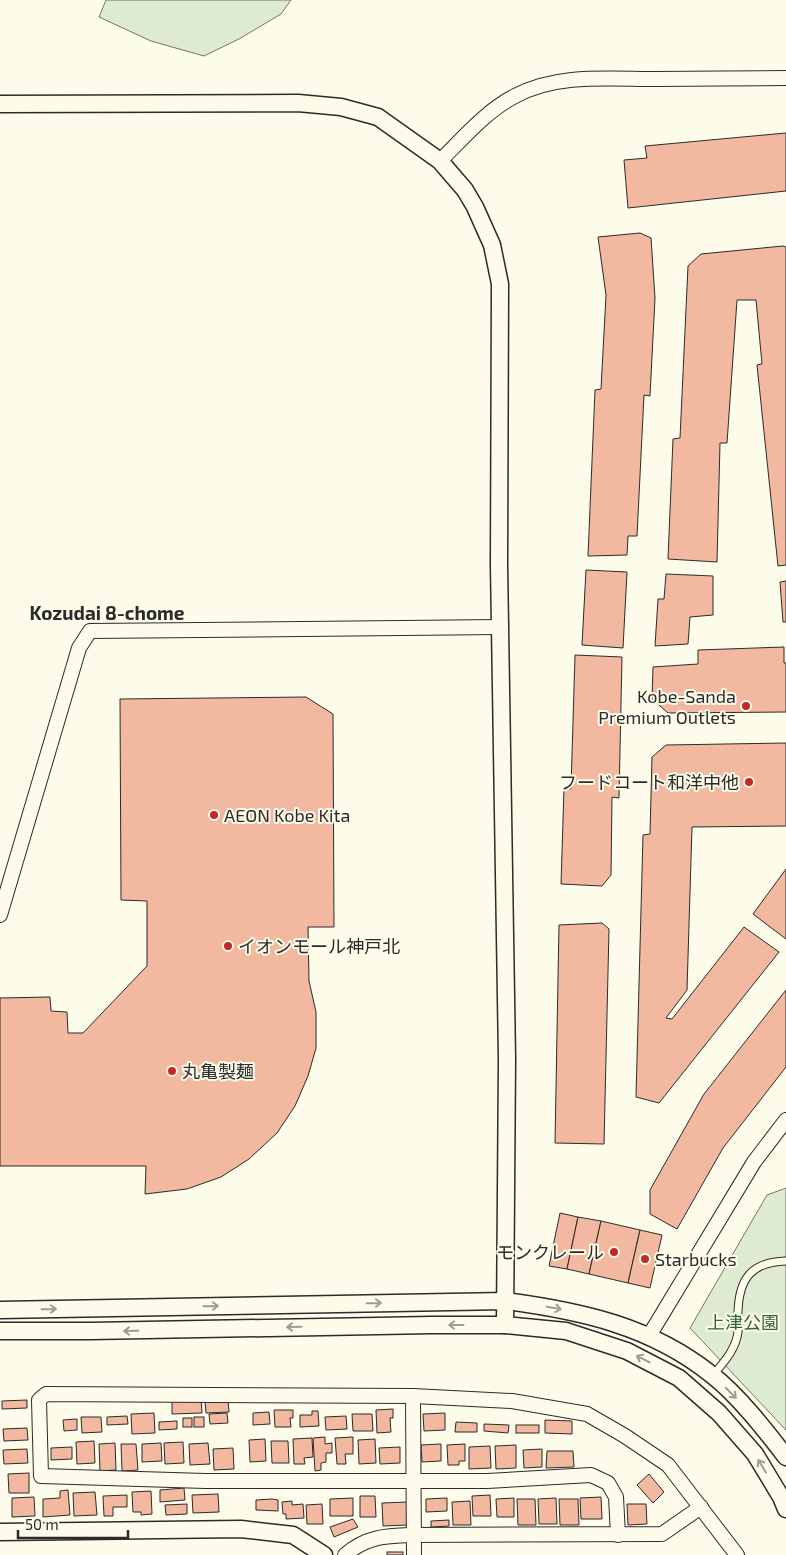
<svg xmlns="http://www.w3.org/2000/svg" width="786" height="1555" font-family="'Exo 2','Noto Sans JP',sans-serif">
<rect width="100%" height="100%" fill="#fdfbea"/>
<g fill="#deebd1" stroke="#74746e">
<path d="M106 0H291L281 14 239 39 204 56 151 41 99 17Z"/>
<path d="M786 1188V1430L690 1328 767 1195Z"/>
</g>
<g fill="#f2b8a0" stroke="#2b2b2b">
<path d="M786 133V191L628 208 624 160 647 158 645 146Z"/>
<path d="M640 233 651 238 655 298 650 396 644 395 637 536H628L627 555 588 556 595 390 601 389 606 295 598 237Z"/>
<path d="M783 246 786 247V565L778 566 757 365 762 364 756 300H737L727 443H720L717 562 668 559 673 439 680 438 688 266 701 254Z"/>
<path d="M586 570 627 572 623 648 582 645Z"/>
<path d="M666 574 713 576V615L690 617 688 644 655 646 658 599H664Z"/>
<path d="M786 581V622H783L780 582Z"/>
<path d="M784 647V663H786V712L668 713 652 699 653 667 698 664V650Z"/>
<path d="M575 655 622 657 619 798 612 797 611 875 602 886 561 884 564 788 571 789Z"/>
<path d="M306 697 333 714 334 927H308L309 981 316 1012V1048L308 1076 295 1106 277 1133 249 1159 221 1177 187 1189 145 1194 146 1166H0V998L50 997 51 1011 67 1012 68 1033H83L147 966V901L121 900 120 699Z"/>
<path d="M786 743V826L692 827 687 990 666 1018 672 1019 744 927 779 952 659 1103 636 1097 643 835 650 834 652 757 666 745Z"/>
<path d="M786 869V939L753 914Z"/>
<path d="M602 923 609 929 604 1144 555 1143 559 925Z"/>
<path d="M786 990V1067L723 1148 677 1229 650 1214V1190L704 1094Z"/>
<path d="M560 1213 578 1217 567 1269 549 1266Z"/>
<path d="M578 1217 601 1221 589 1274 567 1269Z"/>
<path d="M601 1221 640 1230 628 1283 589 1274Z"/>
<path d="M640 1230 662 1235 650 1288 628 1283Z"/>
<path d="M201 1398 202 1413 172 1414V1400Z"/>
<path d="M27 1400V1408L2 1409V1401Z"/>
<path d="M228 1400 229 1412 206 1413 205 1401Z"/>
<path d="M393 1409V1418H390L391 1432 377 1433 376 1410Z"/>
<path d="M274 1410H293V1418H290L291 1427H275Z"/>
<path d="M312 1411H318L319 1426 300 1427V1415H312Z"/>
<path d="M269 1412 270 1424 253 1425V1413Z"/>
<path d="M154 1413 155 1433 132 1434 131 1414Z"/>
<path d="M227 1413 228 1423 210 1424 209 1414Z"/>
<path d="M445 1413V1430L424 1431 423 1414Z"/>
<path d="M352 1414H372L373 1431H353Z"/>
<path d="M127 1416 128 1424 107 1425V1417Z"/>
<path d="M346 1416 347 1429 326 1430 325 1417Z"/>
<path d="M81 1417H101L102 1432 82 1433Z"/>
<rect x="194" y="1417" width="10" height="10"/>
<rect x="183" y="1418" width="9" height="9"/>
<path d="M77 1419V1430L64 1431 63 1420Z"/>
<path d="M545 1420 572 1421V1434L545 1433Z"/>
<path d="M177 1421V1429L159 1430V1422Z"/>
<path d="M456 1422 477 1423V1432H455Z"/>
<path d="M484 1424 509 1425 508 1433 484 1431Z"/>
<rect x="516" y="1425" width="23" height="8"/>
<path d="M27 1428 28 1440 4 1441 3 1429Z"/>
<path d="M325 1437V1444L332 1443V1453H326V1462L321 1463V1470L315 1471 313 1438Z"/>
<path d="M353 1437V1454H345L346 1464H337L335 1438Z"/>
<path d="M312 1438 313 1457 304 1458 305 1464H294L293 1439Z"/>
<path d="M265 1439 266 1461 250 1462 249 1440Z"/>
<path d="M375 1439 376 1463 359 1464 358 1440Z"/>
<path d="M94 1441 95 1463 77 1464 76 1442Z"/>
<path d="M271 1441H288L289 1463H272Z"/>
<path d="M183 1442 184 1463 165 1464 164 1443Z"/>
<path d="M115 1443 116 1470 100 1471 99 1444Z"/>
<path d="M161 1443 162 1461 142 1462V1444Z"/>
<path d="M208 1443 210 1464 190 1465 189 1444Z"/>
<path d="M121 1444H136L138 1470 122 1471Z"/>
<path d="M441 1444V1461L422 1462 421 1445Z"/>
<path d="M465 1444V1461H459V1465H448L447 1445Z"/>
<path d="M516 1445V1468L496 1469 495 1446Z"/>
<path d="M490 1446 491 1468 469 1469V1447Z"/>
<path d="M72 1447V1459L51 1460V1448Z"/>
<path d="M400 1447V1463L380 1464 379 1448Z"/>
<path d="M233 1448 234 1469 214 1470 213 1449Z"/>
<path d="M27 1449 28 1463 4 1464 3 1450Z"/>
<path d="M542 1449V1467L524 1468 523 1450Z"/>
<path d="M547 1451H573L574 1467 546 1468Z"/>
<path d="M29 1473V1493H9L8 1474Z"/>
<path d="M649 1474 664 1492 653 1503 637 1485Z"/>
<path d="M184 1488 185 1500 160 1502V1490Z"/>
<path d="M68 1490 70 1515 43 1517V1499L60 1498V1491Z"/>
<path d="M151 1491 152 1514 141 1515V1512H133L132 1492Z"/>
<path d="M95 1492 97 1515 74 1516 73 1493Z"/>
<path d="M218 1494 219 1512 193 1513 192 1495Z"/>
<path d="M127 1495V1507H113V1516H104L103 1496Z"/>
<path d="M490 1495 491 1516H473L472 1496Z"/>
<path d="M360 1496H375L376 1517H360Z"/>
<path d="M34 1497 35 1516 12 1517V1498Z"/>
<path d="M601 1497 602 1519H581L580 1498Z"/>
<path d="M353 1498V1516H330V1499Z"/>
<path d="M447 1498V1511L426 1512V1499Z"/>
<path d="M514 1498V1517H497L496 1499Z"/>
<path d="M556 1498 557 1524H539L538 1499Z"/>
<path d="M272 1499 278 1500V1511L256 1510V1500Z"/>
<path d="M517 1499H535L536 1525H518Z"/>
<path d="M559 1499H578L579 1525H560Z"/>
<path d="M292 1501V1505L303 1504 304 1518 286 1519V1514H283L282 1502Z"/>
<path d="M470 1501 471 1525H453L452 1502Z"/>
<path d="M407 1502V1525L383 1526 382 1503Z"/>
<path d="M187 1504V1514L166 1515 165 1505Z"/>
<path d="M322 1504 323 1524H307L306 1505Z"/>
<path d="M627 1504H646L647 1524 628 1525Z"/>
<path d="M353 1519 358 1527 334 1537 330 1527Z"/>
<path d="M449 1520V1526L431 1527V1521Z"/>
<rect x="387" y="1552" width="16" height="3"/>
</g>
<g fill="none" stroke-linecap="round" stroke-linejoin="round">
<defs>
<path id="service" d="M713 1375C724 1362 736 1349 738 1332 739 1325 737 1318 738 1312 739 1279 751 1262 786 1261"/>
<g id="minor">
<path d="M440 161C463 138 486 111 515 96 557 73 610 79 657 79 700 79 743 78 786 78"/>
<path d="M0 915 79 648 90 631 500 627"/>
<path d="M649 1336 754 1162 786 1120"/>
<path d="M413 1396 414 1555"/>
<path d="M618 1535 616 1497 608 1483 591 1475 487 1481H205L41 1476 39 1400 46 1394 413 1396 512 1401 587 1414 625 1436 668 1465 737 1555"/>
<path d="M345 1555C367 1536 386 1536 414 1535L662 1534 701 1507"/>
</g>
<g id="tertiary">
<path d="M0 104 298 103 341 107 378 117 440 161 465 190 475 207 492 245 500 284 499 565 507 1059 505 1325"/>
<path d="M0 1310 506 1301C581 1311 651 1326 712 1375 738 1395 766 1431 786 1457"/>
<path d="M0 1331H91L432 1325H505L566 1331 627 1351 679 1378 719 1413 755 1454 781 1497 786 1509"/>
<path d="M0 1532 241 1529 293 1535 324 1555"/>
</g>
</defs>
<use href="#service" stroke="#2b2b2b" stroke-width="9"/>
<use href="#minor" stroke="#2b2b2b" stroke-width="16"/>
<use href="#tertiary" stroke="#2b2b2b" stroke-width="19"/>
<use href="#service" stroke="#fdfbea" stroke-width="7"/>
<use href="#minor" stroke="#fdfbea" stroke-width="14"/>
<use href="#tertiary" stroke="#fdfbea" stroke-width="16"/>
</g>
<defs><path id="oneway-shaft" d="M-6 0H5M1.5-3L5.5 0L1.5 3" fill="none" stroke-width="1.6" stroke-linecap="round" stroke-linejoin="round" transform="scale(1.25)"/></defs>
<g stroke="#9e9d94">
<use href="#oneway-shaft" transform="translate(374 1303) rotate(-1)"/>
<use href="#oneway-shaft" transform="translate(211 1306) rotate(-1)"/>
<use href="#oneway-shaft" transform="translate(554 1308) rotate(10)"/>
<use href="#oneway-shaft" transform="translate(49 1309) rotate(-1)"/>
<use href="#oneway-shaft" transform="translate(456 1325) rotate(-180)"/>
<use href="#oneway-shaft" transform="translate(294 1327) rotate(179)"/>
<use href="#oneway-shaft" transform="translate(131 1331) rotate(179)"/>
<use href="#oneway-shaft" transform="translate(643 1359) rotate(-153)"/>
<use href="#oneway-shaft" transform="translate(731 1393) rotate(45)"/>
<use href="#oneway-shaft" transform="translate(762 1466) rotate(-121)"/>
</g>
<g fill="#c62828" stroke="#fdfbea" stroke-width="2">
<circle cx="746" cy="706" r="5"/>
<circle cx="749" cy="782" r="5"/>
<circle cx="214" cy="815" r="5"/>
<circle cx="228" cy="946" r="5"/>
<circle cx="172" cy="1071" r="5"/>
<circle cx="614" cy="1252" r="5"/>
<circle cx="645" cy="1259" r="5"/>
</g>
<g text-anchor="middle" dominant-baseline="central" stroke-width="4" stroke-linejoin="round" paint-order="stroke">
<g font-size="18" fill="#2b2b2b" stroke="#fdfbea" text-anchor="start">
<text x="736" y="696" text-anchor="end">Kobe-Sanda<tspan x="736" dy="21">Premium Outlets</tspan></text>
<text x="739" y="782" text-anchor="end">フードコート和洋中他</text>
<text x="224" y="815">AEON Kobe Kita</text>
<text x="238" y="946">イオンモール神戸北</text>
<text x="182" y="1071">丸亀製麺</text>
<text x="604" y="1252" text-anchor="end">モンクレール</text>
<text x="655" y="1259">Starbucks</text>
</g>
<g font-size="18" fill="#34623c" stroke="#fdfbea">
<text x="743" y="1322">上津公園</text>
</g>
<g font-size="19" font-weight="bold" fill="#2b2b2b" stroke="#fdfbea">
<text x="107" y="612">Kozudai 8-chome</text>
</g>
</g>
<path d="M18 1530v8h110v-8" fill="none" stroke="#2b2b2b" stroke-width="2.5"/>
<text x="25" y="1530" font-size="15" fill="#2b2b2b" stroke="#fdfbea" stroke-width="4" paint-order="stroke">50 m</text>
</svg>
